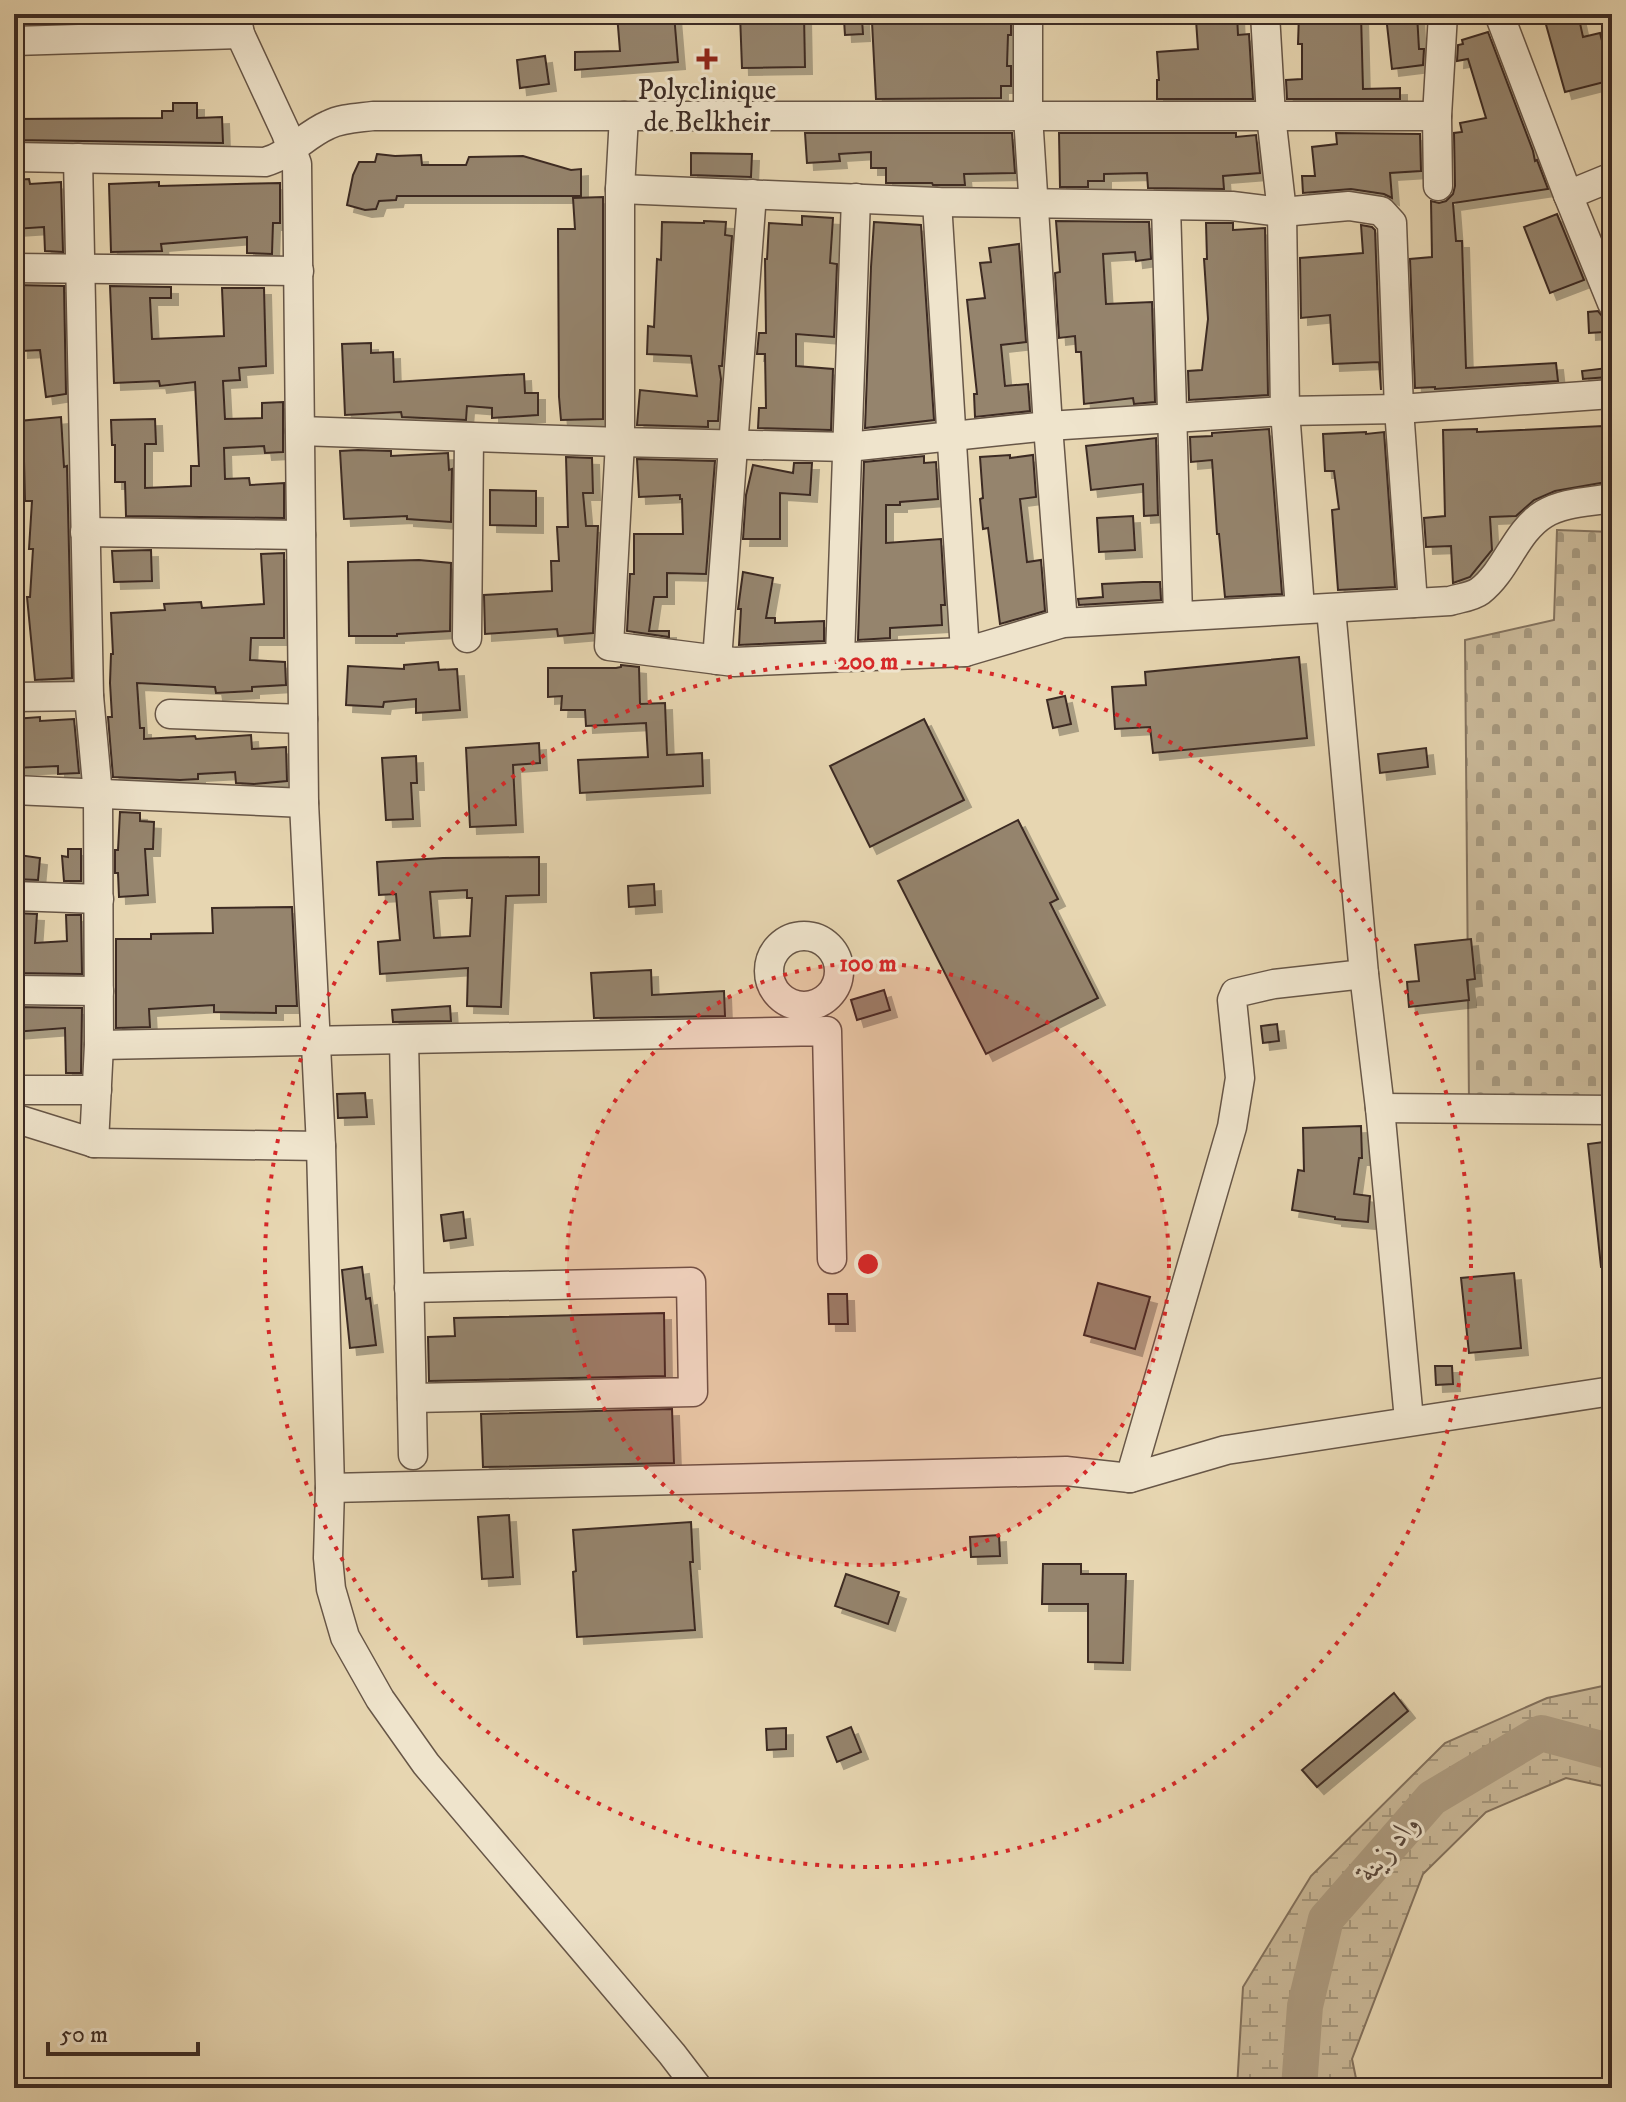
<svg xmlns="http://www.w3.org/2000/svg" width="1626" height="2102" font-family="'IM FELL DW Pica',Amiri,serif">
<defs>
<pattern id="wetland-marsh" width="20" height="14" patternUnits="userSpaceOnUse" patternTransform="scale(2)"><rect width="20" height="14" fill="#cab999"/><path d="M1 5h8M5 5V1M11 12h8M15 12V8" fill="none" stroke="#a5977d"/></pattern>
<pattern id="cemetery-stones" width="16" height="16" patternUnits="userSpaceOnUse" patternTransform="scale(2)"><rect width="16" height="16" fill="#cab999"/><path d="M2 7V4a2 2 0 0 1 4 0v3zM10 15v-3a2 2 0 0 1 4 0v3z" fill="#a5977d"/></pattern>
<filter id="shadow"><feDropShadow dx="7" dy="7" stdDeviation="0" flood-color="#0004"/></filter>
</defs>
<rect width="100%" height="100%" fill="#e7d6b1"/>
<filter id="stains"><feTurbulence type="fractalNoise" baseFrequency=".0025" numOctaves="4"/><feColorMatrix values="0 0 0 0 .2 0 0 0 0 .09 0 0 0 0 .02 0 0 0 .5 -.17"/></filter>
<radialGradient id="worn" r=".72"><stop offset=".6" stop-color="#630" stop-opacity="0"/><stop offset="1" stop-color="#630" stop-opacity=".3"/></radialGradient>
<path fill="url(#wetland-marsh)" stroke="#83725e" stroke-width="2" d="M1612 1684V1788L1566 1778 1486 1812 1423 1874 1352 2059 1358 2088H1237L1243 1987 1311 1876 1445 1743 1547 1698Z"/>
<path fill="url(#cemetery-stones)" stroke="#83725e" stroke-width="2" d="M1557 530 1612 532V1100L1469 1103 1465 640 1554 620Z"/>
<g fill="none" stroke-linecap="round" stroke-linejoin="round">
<path stroke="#ad9c81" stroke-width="36" d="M1299 2088 1305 2006 1326 1919 1432 1798 1541 1733 1612 1752"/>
</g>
<g fill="#95846d" stroke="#3c2b24" stroke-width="2" fill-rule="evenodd" filter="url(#shadow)">
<path d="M617 14H674L678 62 575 70V52L620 51Z"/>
<path d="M740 14H804L805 67 742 68Z"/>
<path d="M933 14H1011V35H1008L1007 66H1011V86H1001V98L876 99 872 22 933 20Z"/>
<path d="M1212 14H1237L1238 35 1249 34 1253 99H1157V80H1159L1157 52 1198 49 1196 20H1213Z"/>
<path d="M1299 14H1361L1363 89 1400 88V99H1287L1286 80 1302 79V44H1298Z"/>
<path d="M1417 14 1419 49H1424L1423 65 1392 69 1386 16Z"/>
<path d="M1543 14H1578L1583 37 1600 33 1612 80 1565 92Z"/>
<path d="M862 19 863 34 845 35 844 20Z"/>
<path d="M1488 32 1533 151 1535 161 1537 160 1548 189 1453 203 1456 241H1462L1466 368 1556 363 1558 381 1435 389V387L1415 388 1410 259 1432 257 1431 201 1439 203 1446 201 1453 194 1455 186 1454 133 1462 132 1460 123 1486 118 1468 59 1457 61 1458 45 1463 44 1462 40Z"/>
<path d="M545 56 549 84 520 88 517 60Z"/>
<path d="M173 103H197V118L222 117 223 143 14 140V119L162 118V111H173Z"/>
<path d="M805 133H1012L1015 173 964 174 965 185H933L932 183H886V168H871V152L839 154 840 161 807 163Z"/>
<path d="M1059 133H1236V137L1256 135 1260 173 1223 176 1224 189 1148 188 1147 173 1104 174V181H1088V187H1060Z"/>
<path d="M1336 133 1420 134 1421 171 1390 173 1392 198 1384 194 1351 189 1303 193 1302 176H1315L1312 147 1337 144Z"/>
<path d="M691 153 752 154 751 177 691 175Z"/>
<path d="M377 154 395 156 421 155 422 165H466L469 157 523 156 571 170 581 169V196H397L396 200 379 201 376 209 365 210 347 205 353 175 359 162H375Z"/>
<path d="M29 179 30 184 61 182 63 252 45 251 44 227 14 229V180Z"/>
<path d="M159 182V186L280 183V223H273L272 254 247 253V237L161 244 162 251 111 252 109 184Z"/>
<path d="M603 197V419L561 420 559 397 558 229H575L573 198Z"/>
<path d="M1557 214 1584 280 1550 293 1524 227Z"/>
<path d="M802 216 833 218 830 263 837 264 834 337 796 334V366L833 369 831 430 758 428 759 408H766L765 354H757L759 333H766L765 259H767L769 223 802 225Z"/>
<path d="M704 221 726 222 725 235 732 236 722 366H719L721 379 718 421H708V427L637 425 640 390 697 396 691 356 647 354 648 326 654 327 657 259 661 260 662 222 704 223Z"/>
<path d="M1056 221 1149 222 1151 259 1136 261 1135 252 1103 254 1106 304 1152 302 1155 402 1134 404 1133 398 1084 404 1081 352H1076L1075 336 1059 338 1055 273 1060 272Z"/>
<path d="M874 222 921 225 934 420 865 428 871 267Z"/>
<path d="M1206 223H1233V230L1265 228 1268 395 1189 400 1188 371 1202 370 1208 319 1204 259H1207Z"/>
<path d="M1361 225 1372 227 1375 230 1381 390 1379 362 1333 364 1330 315 1301 318 1300 258 1363 253Z"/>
<path d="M1019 244 1026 342 1001 345 1005 386 1028 384 1030 411 975 417 974 394H977L967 300 985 298 980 263 991 262 989 248Z"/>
<path d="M14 285 64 286 66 394 46 397 40 350 21 351 20 311H14Z"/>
<path d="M110 286 171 287V298H150L152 339 224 336 222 288H264L266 366 239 368 240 380 223 381 225 419 262 418V403L283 402V452L265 453 264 446 224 448 225 479 249 478 250 485 284 483V518L126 516 125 482H115V445H112L111 420 155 419 156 444H145V488L191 486V466H199L195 382 160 386 159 381 114 383Z"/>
<path d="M1598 311 1603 317 1604 332 1589 333 1588 312Z"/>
<path d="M371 343V353L393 352 394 382 524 374 525 393H538V415L492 418V408L467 406 466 420 402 417 401 412 345 415 342 344Z"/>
<path d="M1607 368 1608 377 1583 379 1582 371Z"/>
<path d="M61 417 64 467 67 466 72 678 35 680 27 597H30L33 549H29L32 501H25L24 461H22L19 421Z"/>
<path d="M1603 426 1605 477 1612 476V481L1555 491 1534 500 1516 516 1490 517 1492 550 1470 577 1453 583 1451 546 1426 547 1424 518 1445 516 1443 430 1477 429V432Z"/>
<path d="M1269 429 1282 594 1225 597 1219 534H1217L1212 460 1191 462 1190 437 1212 436V433Z"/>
<path d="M1366 432V434L1384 432 1395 587 1338 590 1332 510 1339 509 1334 471H1325L1323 434Z"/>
<path d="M1156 438 1158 515 1144 516 1143 484 1091 490 1086 446Z"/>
<path d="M358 450 391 451V456L448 453 449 470 452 469 451 522 407 519V516L344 519 340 451Z"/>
<path d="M1010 455V458L1033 455 1036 497 1020 499 1027 562 1041 560 1045 611 1000 624 988 528 983 529 980 499 983 498 980 457Z"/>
<path d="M924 456V463L936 462 938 499 900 502V505H886V543L941 539 945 605H941L942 625 890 628V638L858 640 864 462Z"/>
<path d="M566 457 592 458 593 493H583L586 526H598L593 633 558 636 557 629 485 634 484 595 552 591 551 561H559L557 527H568Z"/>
<path d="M637 459 715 461 706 574 667 573V597H654L649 631H669V637L627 631 630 574H634V534H683L682 499H680V495L639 497Z"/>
<path d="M794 463H812L810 495 780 493V539H743L746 495 753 465 793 473Z"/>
<path d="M490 490 536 491V526L490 525Z"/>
<path d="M1133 516 1135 550 1099 552 1097 518Z"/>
<path d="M151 550 152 581 114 582 112 551Z"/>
<path d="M284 553V638H251L250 660 285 662 286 685 252 687V691L216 693 215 687 137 683 140 728H144V739L195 736 196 739 251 735 252 749 286 747 287 781 254 784 236 783 235 772 198 774V779L180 780 113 777 108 717H112L110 683 111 654H113L111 613 165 610 164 604 201 602 202 608 264 604 261 554Z"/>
<path d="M419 560 451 563 450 631 397 634V636H349L348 562Z"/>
<path d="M743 572 773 578 766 618H775V623L824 621V641L739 645 741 609H738Z"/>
<path d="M1143 582H1160L1161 600 1079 605 1078 599 1103 597 1102 584Z"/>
<path d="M1299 657 1307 738 1153 753 1150 727 1115 729 1112 687 1146 685 1145 672Z"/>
<path d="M438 662 439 670 457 669 460 710 416 713V699L384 702 383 707 346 705 348 666 404 669V665Z"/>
<path d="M621 665 639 667 640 704 665 703 667 755 702 753 703 786 580 793 578 760 648 757 646 723 586 726 585 710H561L562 696 548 697V668H616L621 667Z"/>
<path d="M1065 696 1071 724 1053 728 1047 700Z"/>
<path d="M40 717V721L74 719 79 773 58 774V766L14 768V719Z"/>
<path d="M924 719 964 800 870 847 830 766Z"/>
<path d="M539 743 540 763 513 765 516 825 470 827 466 748Z"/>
<path d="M1426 748 1428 767 1380 773 1378 754Z"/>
<path d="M416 756 417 783H411L413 819 386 820 382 758Z"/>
<path d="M120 812 140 813V821L154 822 153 849H145L148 895 119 897 118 873H115V850H118Z"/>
<path d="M1018 820 1058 899 1050 903 1098 998 986 1054 898 881Z"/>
<path d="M68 849H81V881H64L62 856 68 857Z"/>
<path d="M19 855 40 858 38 880 14 879V865H18Z"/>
<path d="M539 857V895L506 896 501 1007 467 1006 468 968 380 974 378 942 400 940 396 894 379 895 377 862 443 858ZM467 890V898H472L470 936 434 938 430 892Z"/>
<path d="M654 884 655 905 629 907 628 886Z"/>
<path d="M292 907 297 1006H276V1013L214 1012V1005L149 1009 150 1027 116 1028V939H151V934L213 933 212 908Z"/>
<path d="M14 913 37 914 35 943 67 941 66 915H81L82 974 14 973Z"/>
<path d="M1471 939 1475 979 1467 980 1469 1000 1409 1007 1407 982 1419 981 1415 945Z"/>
<path d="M651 970 652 995 724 991 725 1016 594 1018 591 973Z"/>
<path d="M884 990 890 1010 857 1020 851 1000Z"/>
<path d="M450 1006 451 1021 393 1022 392 1010Z"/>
<path d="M14 1007 82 1008 81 1073H66L65 1028 14 1032Z"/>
<path d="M1277 1024 1279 1041 1263 1043 1261 1026Z"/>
<path d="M365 1093 367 1117 338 1118 337 1094Z"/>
<path d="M1361 1126 1362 1158H1359L1354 1194 1370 1196 1368 1222 1335 1219V1217L1292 1210 1298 1170 1304 1171 1303 1128Z"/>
<path d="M1612 1141V1266L1601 1267 1588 1144Z"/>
<path d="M463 1212 466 1238 444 1241 441 1215Z"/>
<path d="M362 1267 366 1299 370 1298 376 1345 350 1348 342 1270Z"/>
<path d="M1514 1273 1521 1348 1469 1353 1461 1278Z"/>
<path d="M1098 1283 1150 1297 1135 1349 1084 1335Z"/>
<path d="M828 1294H847L848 1324H829Z"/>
<path d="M664 1313 665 1376 429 1381 428 1337 455 1336 454 1318Z"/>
<path d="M1435 1366H1452L1453 1384 1436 1385Z"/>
<path d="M672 1409 674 1463 483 1467 481 1414Z"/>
<path d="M509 1515 513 1577 482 1579 478 1517Z"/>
<path d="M691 1522 693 1562H690L695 1630 577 1637 573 1572 576 1571 573 1530Z"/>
<path d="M999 1535 1000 1556 971 1557 970 1537Z"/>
<path d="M1043 1564H1081V1574H1126L1123 1663 1088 1662V1604H1042Z"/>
<path d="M846 1574 899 1592 888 1624 835 1606Z"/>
<path d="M1394 1693 1408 1711 1317 1787 1302 1770Z"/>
<path d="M851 1727 861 1752 837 1762 827 1737Z"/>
<path d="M786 1728V1749L767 1750 766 1729Z"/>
</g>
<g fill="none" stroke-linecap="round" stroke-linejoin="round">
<defs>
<g id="minor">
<path d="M236 14 240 34 286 133 297 164 304 803 321 1146 330 1488 328 1558 331 1589 345 1637 380 1699 426 1764 672 2054 698 2088"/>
<path d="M1028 14V116L1048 426 1063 623"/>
<path d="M1265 14 1271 116 1282 212 1285 411 1300 608"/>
<path d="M1499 14 1568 195 1612 303"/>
<path d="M14 41 240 34"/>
<path d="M624 116 620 189V442L609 646 734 662 965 652 1063 623 1450 601C1459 598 1472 597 1480 591 1507 570 1515 532 1544 514 1563 502 1590 502 1612 498"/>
<path d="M14 157 265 162C290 155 305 135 328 125 342 118 358 118 373 116H1437"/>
<path d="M1438 186 1437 116 1443 14"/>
<path d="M620 189 937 202 1232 206 1282 212 1349 206 1381 211 1392 223 1399 409 1413 603"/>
<path d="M1568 195 1612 177"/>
<path d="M937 202 965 652"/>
<path d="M1166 206 1178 615"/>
<path d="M14 268 299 271"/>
<path d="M300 431 620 442 848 447 1048 426 1285 411 1399 409 1612 394"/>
<path d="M85 532 301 535"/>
<path d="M1331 609 1364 974 1380 1108 1409 1420"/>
<path d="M467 638 469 437"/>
<path d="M840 657 856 198"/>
<path d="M717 660 752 194"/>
<path d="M89 696 98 795 99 1045 94 1143"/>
<path d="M14 697 89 696 78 158"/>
<path d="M170 714 303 719"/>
<path d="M14 790 304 803"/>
<path d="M14 896 99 899"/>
<circle cx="804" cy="971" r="35"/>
<path d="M14 990 99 991"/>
<path d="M404 1040 413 1455"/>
<path d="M99 1045 827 1031 832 1259"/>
<path d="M14 1090H97"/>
<path d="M1380 1108 1612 1110"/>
<path d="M14 1118 94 1143 321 1146"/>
<path d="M409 1288 691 1282 693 1392 412 1398"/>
<path d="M1130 1478 1232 1127 1240 1078 1232 1000 1235 993 1274 984 1364 974"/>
<path d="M330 1488 1066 1471 1130 1478 1226 1450 1612 1391"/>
</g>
</defs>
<use href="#minor" stroke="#675647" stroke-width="31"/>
<use href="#minor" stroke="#efe4cc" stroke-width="28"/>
</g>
<circle cx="868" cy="1264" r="301" fill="#d62828" fill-opacity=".12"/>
<g fill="none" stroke="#d62828" stroke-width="4" stroke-dasharray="4 8">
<circle cx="868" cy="1264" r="301"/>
<circle cx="868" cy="1264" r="603"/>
</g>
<path fill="#8f2418" stroke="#efe4cc" stroke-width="3" d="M703 47h8v8h8v8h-8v8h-8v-8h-8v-8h8z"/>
<g text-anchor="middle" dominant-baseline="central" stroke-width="6" stroke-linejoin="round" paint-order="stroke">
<g font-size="28" fill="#3c2b24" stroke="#efe4cc">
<text x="707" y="90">Polyclinique<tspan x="707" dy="32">de Belkheir</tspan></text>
</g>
<g font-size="30" font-style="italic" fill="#58473b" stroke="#efe4cc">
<text transform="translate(1389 1848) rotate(-49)">واد زينة</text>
</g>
</g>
<circle cx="868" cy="1264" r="12" fill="#d62828" stroke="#efe4cc" stroke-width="4"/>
<g font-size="24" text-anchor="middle" font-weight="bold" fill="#d62828" stroke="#efe4cc" stroke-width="6" stroke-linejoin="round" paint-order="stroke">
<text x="868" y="669">200 m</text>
<text x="868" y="971">100 m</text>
</g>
<rect width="1626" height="2102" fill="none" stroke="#e7d6b1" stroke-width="48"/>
<rect x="16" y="16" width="1594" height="2070" fill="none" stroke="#3c2b24" stroke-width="4"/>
<rect x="24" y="24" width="1578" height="2054" fill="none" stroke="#3c2b24" stroke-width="2"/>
<path d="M48 2042v12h150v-12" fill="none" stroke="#3c2b24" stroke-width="4"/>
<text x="60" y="2042" font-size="24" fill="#3c2b24" stroke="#efe4cc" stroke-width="6" paint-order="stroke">50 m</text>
<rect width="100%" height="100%" filter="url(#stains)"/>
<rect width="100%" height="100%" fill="url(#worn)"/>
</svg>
